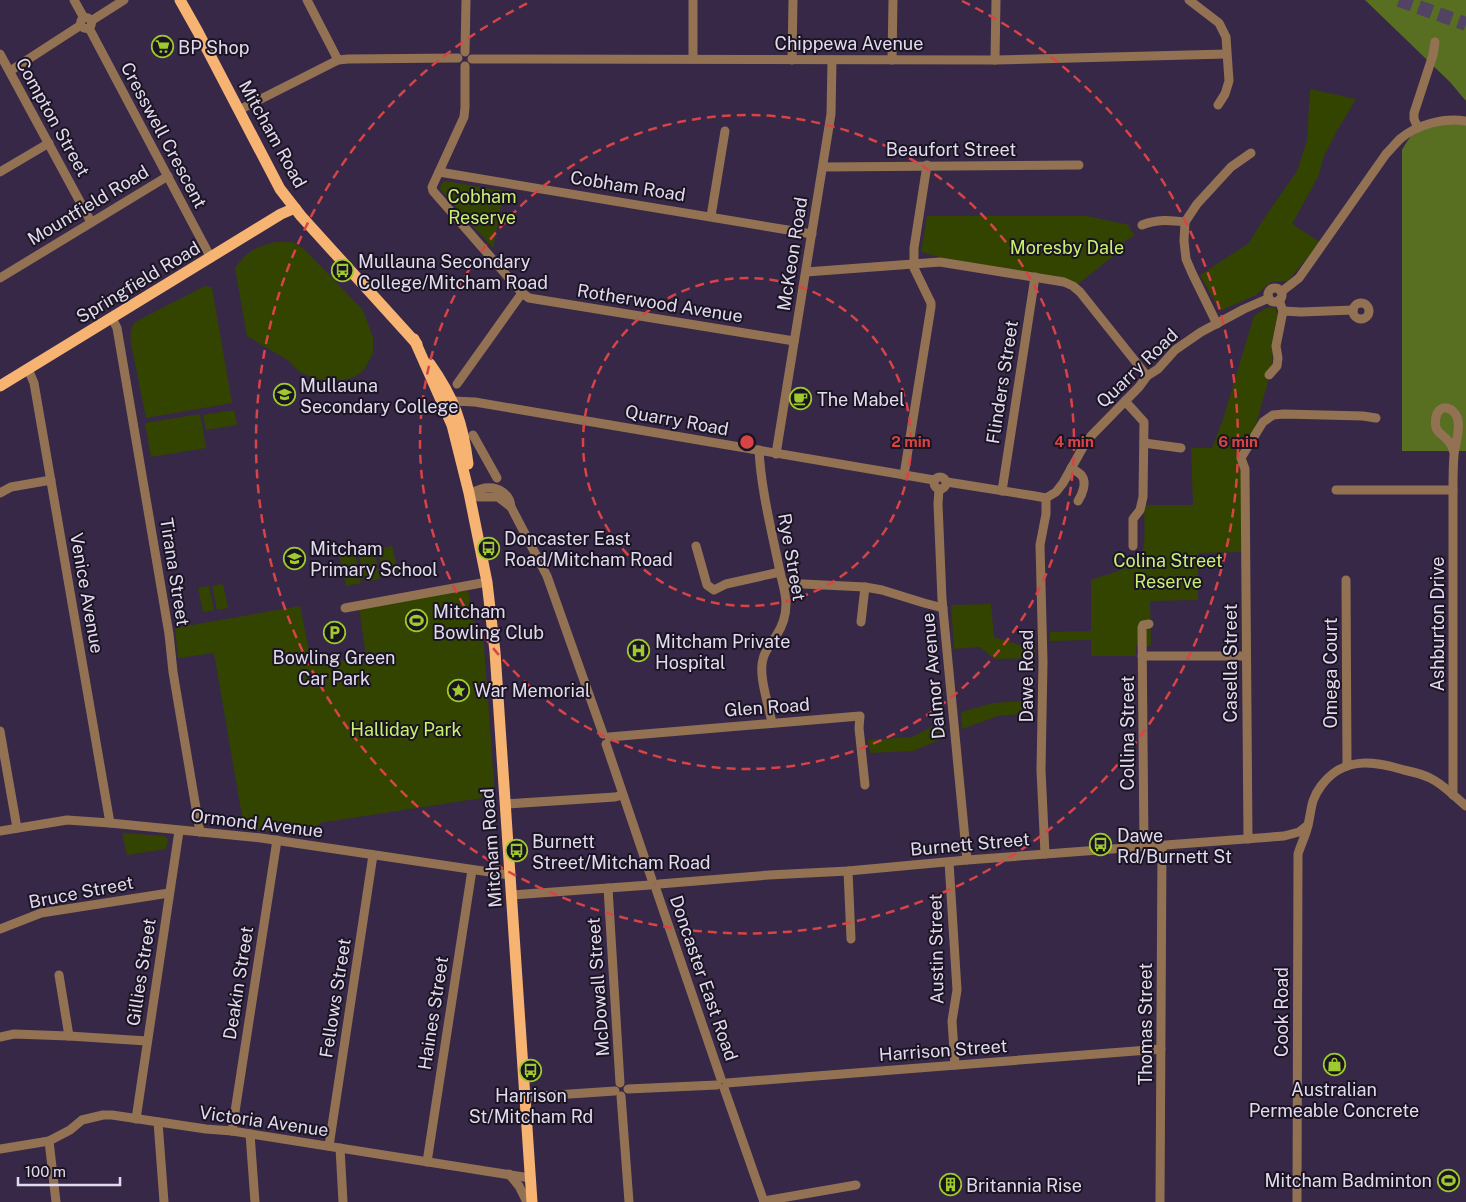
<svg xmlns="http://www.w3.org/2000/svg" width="1466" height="1202" font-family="'Public Sans',sans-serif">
<rect width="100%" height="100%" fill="#372848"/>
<g fill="#340">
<path d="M1310 89 1356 99 1338 129 1324 156 1318 177 1292 224 1320 242 1288 281 1271 282 1256 295 1220 311 1200 275 1249 243 1263 220 1297 171 1307 140Z"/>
<path d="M445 181 504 191 493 248 440 189 441 184Z"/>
<path d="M927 216H1087L1129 225 1131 231 1135 235 1113 249 1116 254 1078 284C1063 275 1042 275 1025 272 990 266 955 262 921 252Z"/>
<path d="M276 242H293L304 249 363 310 373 337V354L363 371 354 377 342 380 327 381 311 377 298 371 289 361 247 336 235 268C246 252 257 246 276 242Z"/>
<path d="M205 286 210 287 212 288 232 403 146 418 131 343C130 336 130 329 135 322Z"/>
<path d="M1275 307 1278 315 1274 336 1272 364 1269 378 1252 439 1241 458V552L1198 553V600L1150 601 1151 646H1136V656H1091V640L1050 641V632L1091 631V580C1102 576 1132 568 1139 560 1147 550 1144 518 1144 505H1193L1191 448H1212L1223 419 1254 316 1266 308Z"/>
<path d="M234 410 237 425 206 430 203 415Z"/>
<path d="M200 414 206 448 151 457 145 423Z"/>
<path d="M392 546 398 572 383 575 378 549Z"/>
<path d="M374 549 380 579 365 582 358 552Z"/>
<path d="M355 552 361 583 346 586 339 556Z"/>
<path d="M223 584 228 608 217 610 212 586Z"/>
<path d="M209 586 214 610 203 612 198 588Z"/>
<path d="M468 590 476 634 483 633 495 796 319 823 317 835 244 828 214 653 178 658 175 628 300 606 312 666 366 656 359 608Z"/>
<path d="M991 604 994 637 1035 650V658L994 659 980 647 954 649 951 605Z"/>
<path d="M1034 700V713L998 716 962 729 961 712 993 703Z"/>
<path d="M945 720 946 737 913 751 870 753 868 740 912 737Z"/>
<path d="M122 833 165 836 168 840 166 849 127 855Z"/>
</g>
<g fill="#586f22">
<path d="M1365 0H1466V101L1450 82Z"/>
<path d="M1466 122V451H1402V150C1405 145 1409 137 1414 134 1427 124 1451 123 1466 122Z"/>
</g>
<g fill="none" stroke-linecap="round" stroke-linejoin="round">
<path stroke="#514361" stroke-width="14" stroke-dasharray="14 7" stroke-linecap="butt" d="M1399 0 1466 24"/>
<g stroke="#937254" stroke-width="9">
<path d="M74 0 84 18"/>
<path d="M307 0 338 60"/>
<path d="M1189 0 1219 23 1226 37 1229 81 1225 94 1218 105"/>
<circle cx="86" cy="23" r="5.5"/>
<path d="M91 21 124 0"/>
<path d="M89 28 211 258"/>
<path d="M465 52 466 0"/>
<path d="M0 54 91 222"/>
<path d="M472 59 995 60 1226 54"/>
<path d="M693 59V0"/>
<path d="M792 60 793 0"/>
<path d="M892 60 893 0"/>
<path d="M995 60 996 0"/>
<path d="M10 71 81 25"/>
<path d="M239 110 338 60 348 59 458 58"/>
<path d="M1418 128 1414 119V113L1433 55 1435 42"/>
<path d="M823 167 1079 165"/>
<path d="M0 172 49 143"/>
<path d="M439 172 812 234"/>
<path d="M711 216 725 131"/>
<path d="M1142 225C1157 219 1170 220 1185 222"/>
<path d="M806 272 940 262 1064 282 1073 286 1080 292 1147 376"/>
<path d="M0 278 168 176"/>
<circle cx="1275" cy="295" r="7"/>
<path d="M1281 292 1299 278 1386 154C1391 149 1395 144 1400 139 1416 125 1444 117 1466 121"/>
<path d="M522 293 529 298 794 341"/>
<circle cx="1361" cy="311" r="8"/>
<path d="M1283 311 1301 312 1353 310"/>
<path d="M112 318 117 328 169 634 173 672 200 832"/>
<path d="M1217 324 1192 273 1186 259 1184 241 1185 222 1197 204 1231 167 1251 153"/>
<path d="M28 369 34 383 110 823"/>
<path d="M1269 375 1277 366 1278 358 1276 346 1283 311 1279 300"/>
<path d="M457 384 522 293 433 191 432 187 464 117 465 107V66"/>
<path d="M1125 401 1144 422 1143 497 1140 510 1133 519V546"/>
<path d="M448 403 453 401 475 402 934 480"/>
<path d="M473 435 497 478"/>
<path d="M1144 443 1181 448"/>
<path d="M759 450C761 489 771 528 779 567 781 579 786 591 786 604 786 615 782 627 776 636 771 644 765 650 763 659 758 675 769 706 772 723"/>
<path d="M776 454 831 114 832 60"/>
<path d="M1071 468C1074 470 1080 473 1082 476 1087 483 1082 495 1078 501"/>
<path d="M904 475 931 307V303L914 268V248L927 165"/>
<circle cx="940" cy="483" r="6"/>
<path d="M947 482 1035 496 1046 498 1056 492 1063 483 1082 449 1091 436 1139 387 1147 376 1158 369 1175 350 1201 332 1244 309 1269 298"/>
<path d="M939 489 938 504 942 599 967 860"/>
<path d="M1336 490H1453"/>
<path d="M1002 491 1035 277"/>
<path d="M0 493 11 487 51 480"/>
<path d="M469 493C474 492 480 489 485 488 498 486 510 494 511 507L547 576 603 734"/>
<path d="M469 493 478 497H498L511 507"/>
<path d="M696 546 707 585 714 590 726 584 780 572"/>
<path d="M1346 580 1347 766"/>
<path d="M783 583 865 587 882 590 924 603 943 608"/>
<path d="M345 608 487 582"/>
<path d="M861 622 865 587"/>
<path d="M1142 656H1246"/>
<path d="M0 731 17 828"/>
<path d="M609 737 860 716 859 728 865 785"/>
<path d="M606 744 652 880"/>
<path d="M1453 795V490C1453 478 1453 467 1454 455 1455 443 1460 434 1458 421 1456 407 1439 402 1436 417 1433 434 1442 432 1449 442 1452 445 1453 449 1454 453"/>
<path d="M506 804 615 797 623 795"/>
<path d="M0 831 67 820 110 823 261 838 510 875"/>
<path d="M1248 839 1245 469 1241 458 1263 422 1273 415 1284 414 1363 416 1376 418"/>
<path d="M1144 847 1142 628 1143 625 1149 624"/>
<path d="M1045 854 1041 770 1043 662 1040 545 1046 514V498"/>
<path d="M949 862 957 990 952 1021 955 1065"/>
<path d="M848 871 851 939"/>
<path d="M659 884 769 875 848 871 967 860 1284 836 1299 832 1308 825"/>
<path d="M608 888 620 1083"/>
<path d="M656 889 721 1079"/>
<path d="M512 895 650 885"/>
<path d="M0 929 41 913 169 893"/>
<path d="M59 975 69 1036"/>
<path d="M0 1037 14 1034 69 1036 147 1041"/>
<path d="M727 1083 1161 1049"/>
<path d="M724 1088 764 1202"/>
<path d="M628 1089 717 1085"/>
<path d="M621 1096 629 1202"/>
<path d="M525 1097 615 1091"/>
<path d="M136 1119 179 831"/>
<path d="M158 1122 164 1202"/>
<path d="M232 1131 277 840"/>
<path d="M250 1134 255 1202"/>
<path d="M49 1141 56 1202"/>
<path d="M329 1146 373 855"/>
<path d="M340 1148 343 1202"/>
<path d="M0 1149 49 1141 70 1130 82 1120 103 1115H112L206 1129 232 1131 530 1178"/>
<path d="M427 1162 472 870"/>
<path d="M509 1174 519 1186 527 1202"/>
<path d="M764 1201 856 1185"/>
<path d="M1160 1202 1162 846"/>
<path d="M1297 1202 1298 854C1301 844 1306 835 1308 825 1312 809 1310 801 1321 786 1343 756 1374 761 1404 770 1413 772 1422 774 1430 778 1443 784 1455 797 1466 806"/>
</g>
<g stroke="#f6b372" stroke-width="11">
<path d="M180 0 198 32 280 189 301 216 417 344"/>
<path d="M414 339 452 425 469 493 487 582 495 652 532 1202"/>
<path d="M430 364C454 398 463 423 468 464"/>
<path d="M0 386 281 214 295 208"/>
</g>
</g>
<g fill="none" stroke="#d84346" stroke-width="2.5" stroke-dasharray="9 6">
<circle cx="747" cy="442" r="164"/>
<circle cx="747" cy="442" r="327"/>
<path d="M962 1A491 491 0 1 1 532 1"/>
</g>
<defs>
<symbol id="supermarket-ring" viewBox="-11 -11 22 22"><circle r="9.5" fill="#1b1523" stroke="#9fca2d" stroke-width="1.5"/><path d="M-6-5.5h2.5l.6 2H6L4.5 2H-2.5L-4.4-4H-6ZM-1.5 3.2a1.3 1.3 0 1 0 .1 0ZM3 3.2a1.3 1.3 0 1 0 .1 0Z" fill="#9fca2d"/></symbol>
<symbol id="bus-ring" viewBox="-11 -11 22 22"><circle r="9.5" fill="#1b1523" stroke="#9fca2d" stroke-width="1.5"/><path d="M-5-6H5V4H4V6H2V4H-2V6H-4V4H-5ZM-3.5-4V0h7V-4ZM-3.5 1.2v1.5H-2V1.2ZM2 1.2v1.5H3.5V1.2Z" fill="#9fca2d"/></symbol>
<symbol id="school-ring" viewBox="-11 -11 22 22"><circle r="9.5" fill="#1b1523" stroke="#9fca2d" stroke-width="1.5"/><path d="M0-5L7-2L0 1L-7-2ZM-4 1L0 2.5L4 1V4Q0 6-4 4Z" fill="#9fca2d"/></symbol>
<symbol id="cafe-ring" viewBox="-11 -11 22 22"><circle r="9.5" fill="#1b1523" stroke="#9fca2d" stroke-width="1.5"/><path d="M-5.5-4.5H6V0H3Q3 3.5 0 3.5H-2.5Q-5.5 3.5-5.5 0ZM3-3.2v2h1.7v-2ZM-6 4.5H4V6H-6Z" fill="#9fca2d"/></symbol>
<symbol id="stadium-ring" viewBox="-11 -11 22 22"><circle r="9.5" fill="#1b1523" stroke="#9fca2d" stroke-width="1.5"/><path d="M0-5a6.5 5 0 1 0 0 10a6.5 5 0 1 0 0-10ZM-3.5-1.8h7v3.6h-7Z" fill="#9fca2d"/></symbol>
<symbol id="parking-ring" viewBox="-11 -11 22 22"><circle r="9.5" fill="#1b1523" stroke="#9fca2d" stroke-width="1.5"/><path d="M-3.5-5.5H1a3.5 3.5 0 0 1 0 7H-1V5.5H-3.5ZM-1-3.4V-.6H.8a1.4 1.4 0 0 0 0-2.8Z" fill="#9fca2d"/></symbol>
<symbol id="hospital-ring" viewBox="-11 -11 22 22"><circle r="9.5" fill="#1b1523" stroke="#9fca2d" stroke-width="1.5"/><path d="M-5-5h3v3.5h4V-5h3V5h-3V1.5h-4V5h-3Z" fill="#9fca2d"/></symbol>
<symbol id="sight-ring" viewBox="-11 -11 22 22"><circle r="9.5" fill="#1b1523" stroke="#9fca2d" stroke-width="1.5"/><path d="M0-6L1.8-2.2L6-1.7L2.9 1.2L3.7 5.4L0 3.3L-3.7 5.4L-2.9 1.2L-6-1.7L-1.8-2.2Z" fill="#9fca2d"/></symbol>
<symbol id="shop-ring" viewBox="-11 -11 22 22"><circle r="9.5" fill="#1b1523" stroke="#9fca2d" stroke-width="1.5"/><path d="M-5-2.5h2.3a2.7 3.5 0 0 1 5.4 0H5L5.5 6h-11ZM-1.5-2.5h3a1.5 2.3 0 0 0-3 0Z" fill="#9fca2d"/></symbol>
<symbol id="building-ring" viewBox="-11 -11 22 22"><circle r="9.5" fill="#1b1523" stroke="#9fca2d" stroke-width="1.5"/><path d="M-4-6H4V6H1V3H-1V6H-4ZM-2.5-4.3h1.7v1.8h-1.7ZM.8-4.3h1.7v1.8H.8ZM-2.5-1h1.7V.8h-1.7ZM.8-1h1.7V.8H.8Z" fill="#9fca2d"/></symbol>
</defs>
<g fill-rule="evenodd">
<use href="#supermarket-ring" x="150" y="34" width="25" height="25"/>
<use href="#bus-ring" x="330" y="258" width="25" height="25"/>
<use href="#school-ring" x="272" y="382" width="25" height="25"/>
<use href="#cafe-ring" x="788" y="386" width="25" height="25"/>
<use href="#bus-ring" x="476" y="536" width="25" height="25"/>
<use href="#school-ring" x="282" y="546" width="25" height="25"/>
<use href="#stadium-ring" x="404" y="608" width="25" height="25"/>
<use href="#parking-ring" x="322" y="620" width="25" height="25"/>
<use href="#hospital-ring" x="626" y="638" width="25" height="25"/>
<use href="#sight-ring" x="446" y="678" width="25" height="25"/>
<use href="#bus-ring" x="1088" y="832" width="25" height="25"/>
<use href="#bus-ring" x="504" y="838" width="25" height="25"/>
<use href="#shop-ring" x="1322" y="1052" width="25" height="25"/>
<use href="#bus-ring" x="518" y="1058" width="25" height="25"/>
<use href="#stadium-ring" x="1436" y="1168" width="25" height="25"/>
<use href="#building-ring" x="938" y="1172" width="25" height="25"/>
</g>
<g text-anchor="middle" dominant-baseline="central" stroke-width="4" stroke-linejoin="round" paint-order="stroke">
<g font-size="18" fill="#e2daee" stroke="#1b1523">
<text x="849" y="43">Chippewa Avenue</text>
<text transform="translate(53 117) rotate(61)">Compton Street</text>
<text transform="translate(273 134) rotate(61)">Mitcham Road</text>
<text transform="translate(164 135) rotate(62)">Cresswell Crescent</text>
<text x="951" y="149">Beaufort Street</text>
<text transform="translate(628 186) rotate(9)">Cobham Road</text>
<text transform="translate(88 205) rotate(-31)">Mountfield Road</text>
<text transform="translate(792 254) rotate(-81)">McKeon Road</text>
<text transform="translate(138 282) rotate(-31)">Springfield Road</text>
<text transform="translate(660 303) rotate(9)">Rotherwood Avenue</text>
<text transform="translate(1137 368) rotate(-44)">Quarry Road</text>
<text transform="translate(1002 382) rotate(-81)">Flinders Street</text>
<text transform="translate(677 420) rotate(10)">Quarry Road</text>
<text transform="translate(792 557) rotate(80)">Rye Street</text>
<text transform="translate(175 572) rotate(81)">Tirana Street</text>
<text transform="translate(87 593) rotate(80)">Venice Avenue</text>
<text transform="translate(1437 624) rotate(-90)">Ashburton Drive</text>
<text transform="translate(1230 663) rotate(-90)">Casella Street</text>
<text transform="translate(1330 673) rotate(-90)">Omega Court</text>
<text transform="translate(933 676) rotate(-95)">Dalmor Avenue</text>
<text transform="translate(1026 676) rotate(-90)">Dawe Road</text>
<text transform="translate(767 707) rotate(-4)">Glen Road</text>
<text transform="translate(1127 733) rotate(-90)">Collina Street</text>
<text transform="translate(257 823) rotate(7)">Ormond Avenue</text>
<text transform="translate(970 844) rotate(-5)">Burnett Street</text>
<text transform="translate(491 848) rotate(-94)">Mitcham Road</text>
<text transform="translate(81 892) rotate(-11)">Bruce Street</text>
<text transform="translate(936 949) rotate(-91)">Austin Street</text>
<text transform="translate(141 972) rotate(-81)">Gillies Street</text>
<text transform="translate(704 978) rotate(71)">Doncaster East Road</text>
<text transform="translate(238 983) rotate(-81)">Deakin Street</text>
<text transform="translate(598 987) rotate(-94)">McDowall Street</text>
<text transform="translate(335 998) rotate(-81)">Fellows Street</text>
<text transform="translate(1281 1012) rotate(-90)">Cook Road</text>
<text transform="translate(433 1013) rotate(-81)">Haines Street</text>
<text transform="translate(1145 1024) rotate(-90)">Thomas Street</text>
<text transform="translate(943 1050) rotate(-4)">Harrison Street</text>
<text transform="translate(264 1121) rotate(8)">Victoria Avenue</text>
</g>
<g font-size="18" fill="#e2daee" stroke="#1b1523" text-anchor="start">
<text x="178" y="47">BP Shop</text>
<text x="358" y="261">Mullauna Secondary<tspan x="358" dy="21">College/Mitcham Road</tspan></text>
<text x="300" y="385">Mullauna<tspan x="300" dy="21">Secondary College</tspan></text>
<text x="817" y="399">The Mabel</text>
<text x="504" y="538">Doncaster East<tspan x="504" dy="21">Road/Mitcham Road</tspan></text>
<text x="310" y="548">Mitcham<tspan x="310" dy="21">Primary School</tspan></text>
<text x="433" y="611">Mitcham<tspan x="433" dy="21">Bowling Club</tspan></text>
<text x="655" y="641">Mitcham Private<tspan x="655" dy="21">Hospital</tspan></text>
<text x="334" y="657" text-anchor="middle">Bowling Green<tspan x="334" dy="21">Car Park</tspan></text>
<text x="474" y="690">War Memorial</text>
<text x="1117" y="835">Dawe<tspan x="1117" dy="21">Rd/Burnett St</tspan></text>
<text x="532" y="841">Burnett<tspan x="532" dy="21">Street/Mitcham Road</tspan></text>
<text x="1334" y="1089" text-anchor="middle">Australian<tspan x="1334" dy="21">Permeable Concrete</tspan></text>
<text x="531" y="1095" text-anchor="middle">Harrison<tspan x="531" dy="21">St/Mitcham Rd</tspan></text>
<text x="1432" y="1180" text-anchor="end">Mitcham Badminton</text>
<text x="966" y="1185">Britannia Rise</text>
</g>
<g font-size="18" fill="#c8f171" stroke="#1b1523">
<text x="482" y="196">Cobham<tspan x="482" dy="21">Reserve</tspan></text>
<text x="1067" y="247">Moresby Dale</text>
<text x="1168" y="560">Colina Street<tspan x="1168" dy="21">Reserve</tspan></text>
<text x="406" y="729">Halliday Park</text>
</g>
</g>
<circle cx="747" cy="442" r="8" fill="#d84346" stroke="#1b1523" stroke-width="2.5"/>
<g font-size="15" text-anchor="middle" font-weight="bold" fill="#d84346" stroke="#1b1523" stroke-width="4" stroke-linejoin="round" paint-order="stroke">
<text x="911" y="447">2 min</text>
<text x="1074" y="447">4 min</text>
<text x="1238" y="447">6 min</text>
</g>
<path d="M18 1177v8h102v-8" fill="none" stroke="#e2daee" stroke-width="2.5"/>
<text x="25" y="1177" font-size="15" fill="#e2daee" stroke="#1b1523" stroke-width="4" paint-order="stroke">100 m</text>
</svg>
